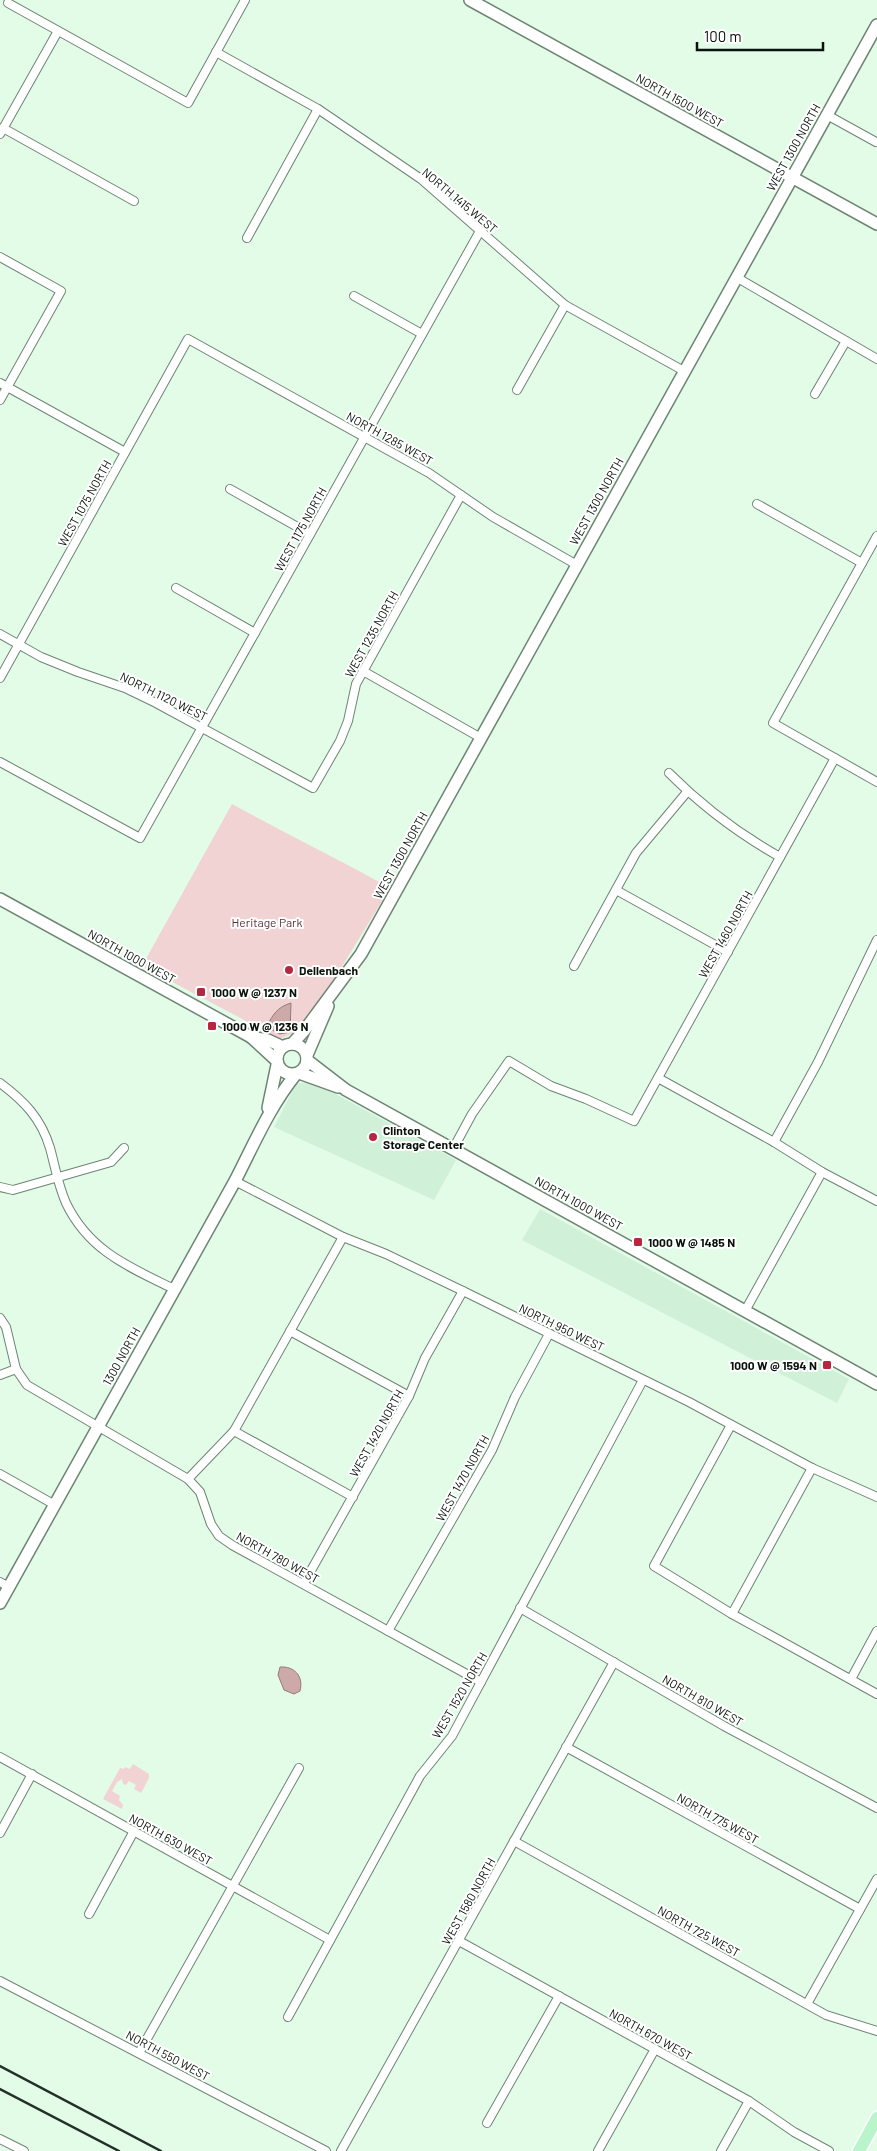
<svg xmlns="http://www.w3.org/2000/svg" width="877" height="2151" font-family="Barlow,sans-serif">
<rect width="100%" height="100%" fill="#e2fce8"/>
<g fill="#d0f0d8">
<path d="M312 1081 456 1160 434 1200 274 1127 296 1084Z"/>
<path d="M540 1209 849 1379 837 1403 522 1240Z"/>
</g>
<g fill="#f1d3d3">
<path d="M232 804C284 833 338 859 390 888L330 986 300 1030 280 1039 142 966Z"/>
<path d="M133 1764 149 1774V1778L141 1793 134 1789 136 1785 129 1781 126 1785 123 1784 122 1779 117 1782 112 1791 120 1796 119 1800 123 1805 122 1809 103 1799 120 1768 124 1769 125 1767 130 1769Z"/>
</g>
<g fill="#cda9a9" stroke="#927c7a">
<path d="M291 1003 290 1032 280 1034 266 1027C273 1015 277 1007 291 1003Z"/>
<path d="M280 1667C294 1666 304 1676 300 1691L294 1694 284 1690 278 1675Z"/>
</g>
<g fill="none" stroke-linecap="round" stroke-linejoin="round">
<defs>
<g id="street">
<path d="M8 3 188 103 245 0"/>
<path d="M216 52 318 109 421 179 565 305 684 371"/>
<path d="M827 115 876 142"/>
<path d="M3 128 134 201"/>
<path d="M0 134 58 31"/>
<path d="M247 238 318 109"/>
<path d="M0 257 61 291 0 400"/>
<path d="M736 277 877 359"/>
<path d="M354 296 422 334"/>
<path d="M0 383 125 452"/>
<path d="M517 390 565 305"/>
<path d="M815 394 846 341"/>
<path d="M230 489 310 534"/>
<path d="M757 504 862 563"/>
<path d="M877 536 773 723 877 782"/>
<path d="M176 588 255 633"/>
<path d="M0 634 41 657 78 672 125 688 156 703 313 788 340 741 348 721 356 684 461 495"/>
<path d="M363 671 481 738"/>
<path d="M0 678 188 339 429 473 493 517 577 565"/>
<path d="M0 762 140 838 480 231"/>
<path d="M669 773C702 806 739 834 780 857"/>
<path d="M616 890 728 952"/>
<path d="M574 966 636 853 687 792"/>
<path d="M658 1078 774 1142 822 1172 877 1201"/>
<path d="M0 1083C24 1101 41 1118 50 1148 55 1166 58 1185 66 1203 89 1251 129 1267 174 1289"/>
<path d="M774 1142 818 1062 877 940"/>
<path d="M453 1149 472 1114 509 1061 551 1086 586 1099 634 1121 835 758"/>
<path d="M235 1181 343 1237 386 1254 463 1291 689 1402 812 1468 877 1497"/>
<path d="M0 1187 13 1190 111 1162 124 1148"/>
<path d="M745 1311 822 1172"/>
<path d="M0 1318 6 1327 16 1369 27 1385 188 1479 200 1492 211 1524 219 1536 232 1545 481 1682"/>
<path d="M290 1331 409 1396"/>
<path d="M0 1375 16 1369"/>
<path d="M731 1425 654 1566 732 1614 877 1694"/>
<path d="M234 1431 353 1497"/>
<path d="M0 1474 55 1505"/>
<path d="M188 1479 234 1431 343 1237"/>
<path d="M0 1582 9 1587"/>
<path d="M304 1583 409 1396 425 1358 463 1291"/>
<path d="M520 1608 724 1726 877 1808"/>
<path d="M732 1614 812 1468"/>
<path d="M388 1631 492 1450 515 1397 549 1334"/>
<path d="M851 1679 877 1631"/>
<path d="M566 1747 860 1909"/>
<path d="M0 1757 330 1940"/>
<path d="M0 1833 32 1774"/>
<path d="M514 1841 826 2015 877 2031"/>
<path d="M89 1914 134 1831"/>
<path d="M459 1941 749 2101 794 2132 829 2151"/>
<path d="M0 1981 326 2151"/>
<path d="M807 2004 877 1879"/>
<path d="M288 2017 420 1776 452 1736 643 1380"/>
<path d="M139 2053 299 1768"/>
<path d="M487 2123 559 1996"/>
<path d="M0 2139 24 2151"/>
<path d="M341 2151 614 1662"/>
<path d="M598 2151 655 2049"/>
<path d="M721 2151 749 2101"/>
</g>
<g id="secondary">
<path d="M470 0 877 224"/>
<path d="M0 899 251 1037 268 1040 283 1047"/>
<path d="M251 1037 276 1060"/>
<circle cx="292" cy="1059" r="15"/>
<path d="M292 1044 304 1031 361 954 877 25"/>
<path d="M307 1055 328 1006"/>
<path d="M307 1060 346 1090 877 1384"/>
<path d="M299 1073 338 1087"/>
<path d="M268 1108 277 1065"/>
<path d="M0 1603 235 1181C254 1144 270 1106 296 1074"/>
</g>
<path id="primary" d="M859 2151 877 2118"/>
</defs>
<use href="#street" stroke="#6e8573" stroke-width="10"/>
<use href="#secondary" stroke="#6e8573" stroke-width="14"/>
<use href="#primary" stroke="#fff" stroke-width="15"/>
<use href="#street" stroke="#fff" stroke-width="8"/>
<use href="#secondary" stroke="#fff" stroke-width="11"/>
<use href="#primary" stroke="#baf4cb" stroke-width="12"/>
<g stroke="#242f27" stroke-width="2.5">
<path d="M0 2066 161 2151"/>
<path d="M0 2089 119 2151"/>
</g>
</g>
<g fill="#b7263f" stroke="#fff" stroke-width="2">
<circle cx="289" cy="970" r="5"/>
<rect x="196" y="987" width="10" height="10" rx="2.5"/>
<rect x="207" y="1021" width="10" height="10" rx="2.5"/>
<circle cx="373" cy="1137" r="5"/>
<rect x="633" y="1237" width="10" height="10" rx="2.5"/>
<rect x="822" y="1360" width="10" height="10" rx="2.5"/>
</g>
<g text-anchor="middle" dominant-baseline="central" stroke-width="4" stroke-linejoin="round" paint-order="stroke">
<g font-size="12" fill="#09120b" stroke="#fff">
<text transform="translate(680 100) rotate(29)">NORTH 1500 WEST</text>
<text transform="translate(793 147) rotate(-61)">WEST 1300 NORTH</text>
<text transform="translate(460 200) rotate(40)">NORTH 1415 WEST</text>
<text transform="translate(390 438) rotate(29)">NORTH 1285 WEST</text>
<text transform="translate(596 501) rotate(-61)">WEST 1300 NORTH</text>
<text transform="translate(84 503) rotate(-61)">WEST 1075 NORTH</text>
<text transform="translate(300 529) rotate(-61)">WEST 1175 NORTH</text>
<text transform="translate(371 634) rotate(-61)">WEST 1235 NORTH</text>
<text transform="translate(164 696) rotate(26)">NORTH 1120 WEST</text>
<text transform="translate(400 855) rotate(-61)">WEST 1300 NORTH</text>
<text transform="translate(725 934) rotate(-61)">WEST 1460 NORTH</text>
<text transform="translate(132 956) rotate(29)">NORTH 1000 WEST</text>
<text transform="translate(579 1203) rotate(29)">NORTH 1000 WEST</text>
<text transform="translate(562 1327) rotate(26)">NORTH 950 WEST</text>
<text transform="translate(121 1356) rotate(-61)">1300 NORTH</text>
<text transform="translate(376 1433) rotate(-61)">WEST 1420 NORTH</text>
<text transform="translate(462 1478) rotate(-61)">WEST 1470 NORTH</text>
<text transform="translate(278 1557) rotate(29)">NORTH 780 WEST</text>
<text transform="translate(459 1695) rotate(-60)">WEST 1520 NORTH</text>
<text transform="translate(703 1700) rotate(30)">NORTH 810 WEST</text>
<text transform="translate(718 1818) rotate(29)">NORTH 775 WEST</text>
<text transform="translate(171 1839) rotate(29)">NORTH 630 WEST</text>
<text transform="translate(468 1901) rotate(-61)">WEST 1580 NORTH</text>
<text transform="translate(699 1931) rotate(29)">NORTH 725 WEST</text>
<text transform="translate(651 2034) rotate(29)">NORTH 670 WEST</text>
<text transform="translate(168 2055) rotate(28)">NORTH 550 WEST</text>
</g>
<g font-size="12" fill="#623033" stroke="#fff">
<text x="267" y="922">Heritage Park</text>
</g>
<g font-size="12" font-weight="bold" fill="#09120b" stroke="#fff" text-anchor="start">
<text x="299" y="970">Dellenbach</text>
<text x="211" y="992">1000 W @ 1237 N</text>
<text x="222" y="1026">1000 W @ 1236 N</text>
<text x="383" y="1130">Clinton<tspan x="383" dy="14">Storage Center</tspan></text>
<text x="648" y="1242">1000 W @ 1485 N</text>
<text x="817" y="1365" text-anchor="end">1000 W @ 1594 N</text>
</g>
</g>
<path d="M697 42v8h126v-8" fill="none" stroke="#09120b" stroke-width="2.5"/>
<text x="704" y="42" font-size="15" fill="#09120b" stroke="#ffffff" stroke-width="4" paint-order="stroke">100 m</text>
</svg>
